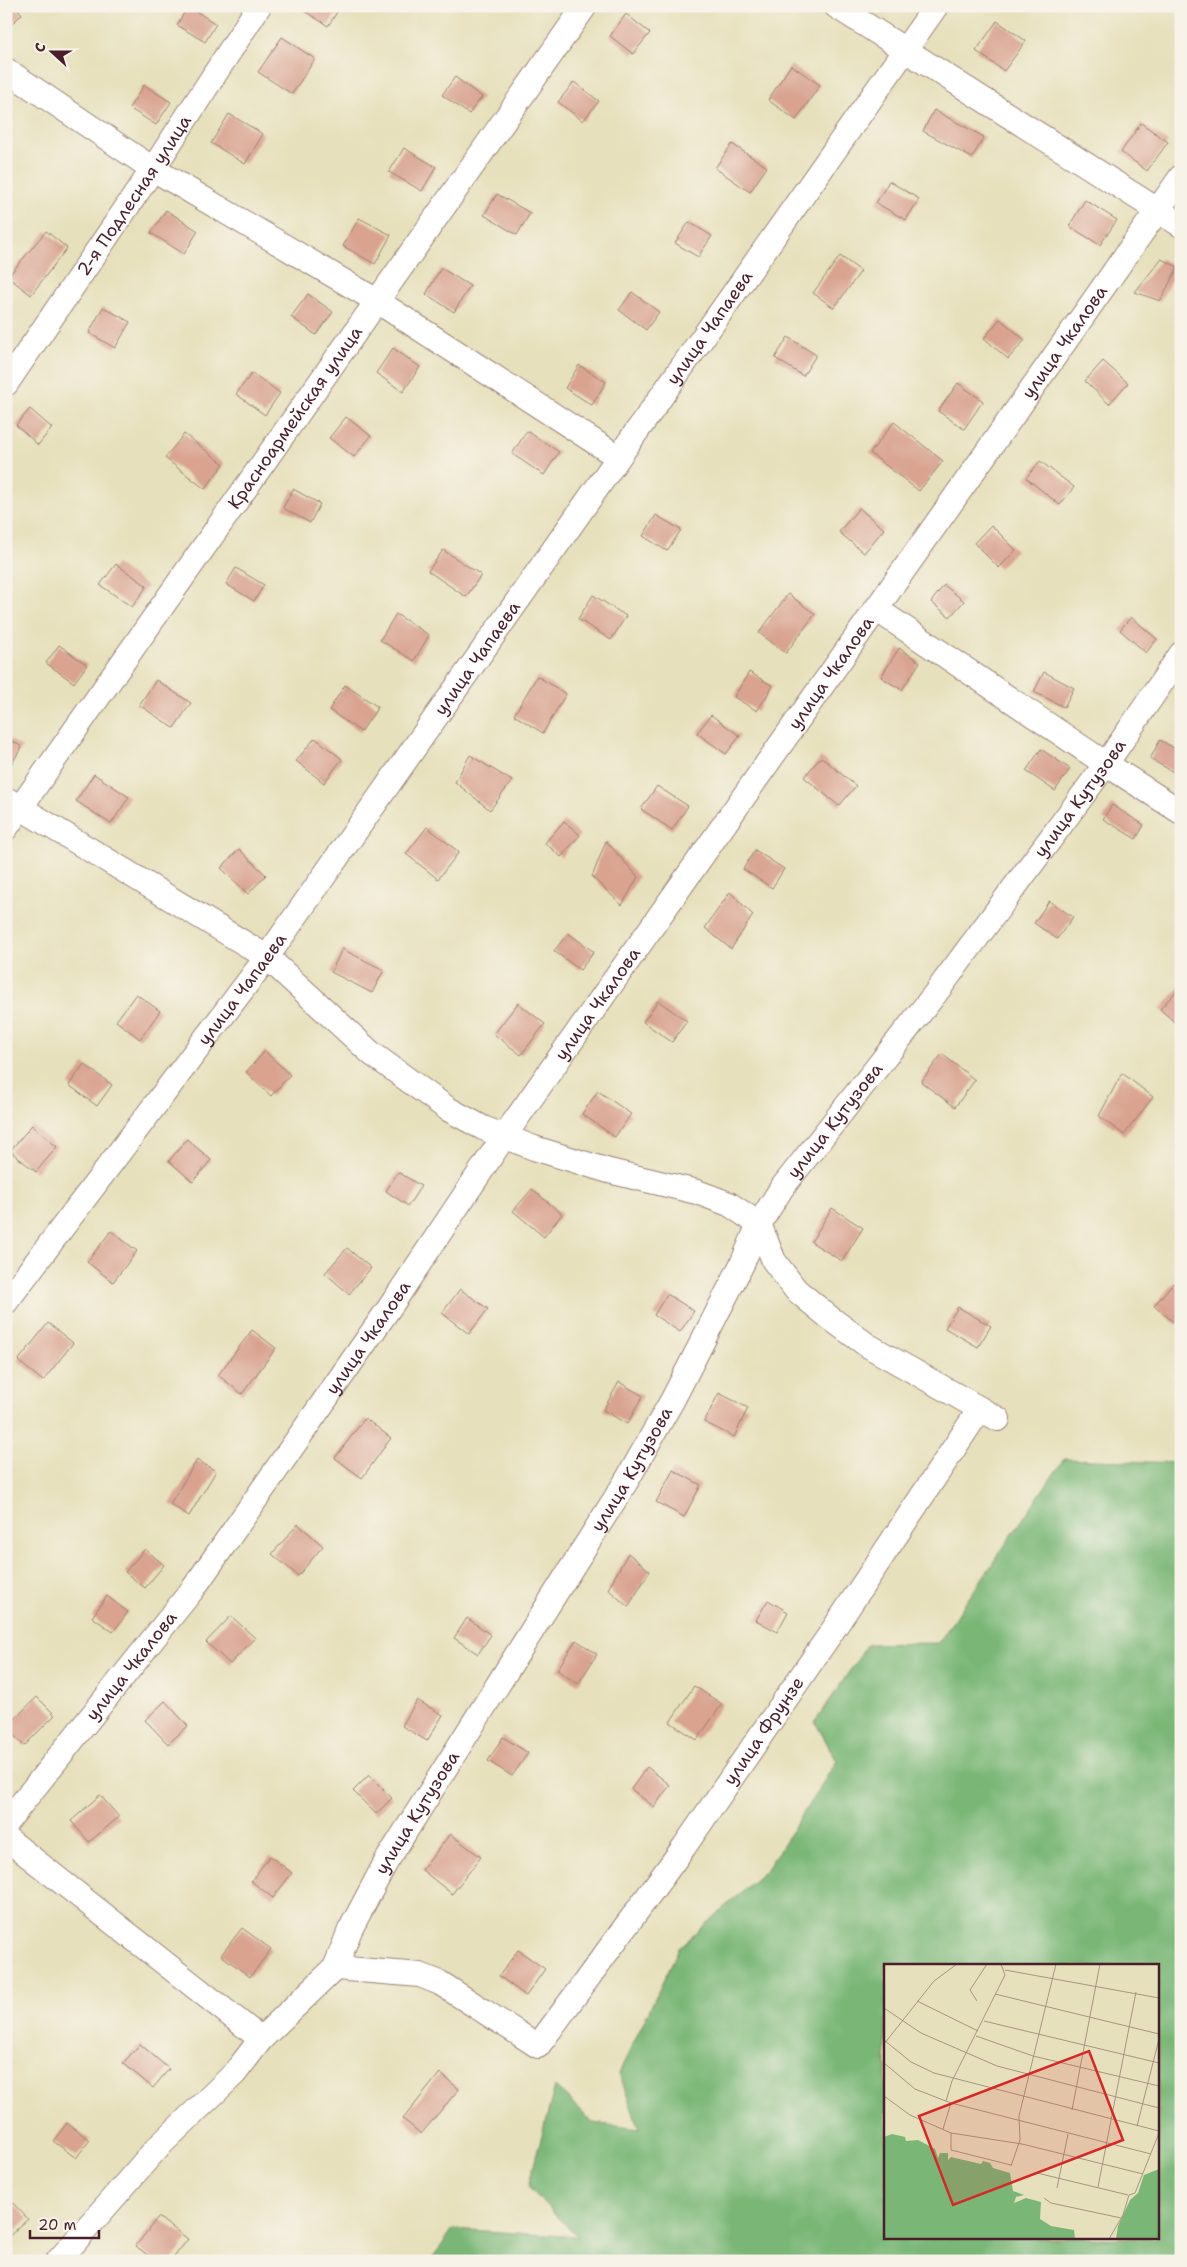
<svg xmlns="http://www.w3.org/2000/svg" width="1187" height="2267" font-family="'Shantell Sans',sans-serif">
<rect width="100%" height="100%" fill="#f7f3e8"/>
<filter id="ink" filterUnits="userSpaceOnUse"><feTurbulence type="fractalNoise" baseFrequency=".02" numOctaves="2"/><feDisplacementMap in="SourceGraphic" scale="10" xChannelSelector="R" yChannelSelector="G"/><feConvolveMatrix kernelMatrix="1 2 1 2 8 2 1 2 1" color-interpolation-filters="sRGB"/></filter>
<filter id="wash" filterUnits="userSpaceOnUse"><feTurbulence type="fractalNoise" baseFrequency=".0096" numOctaves="4" result="noise"/><feDisplacementMap in="SourceGraphic" scale="20" xChannelSelector="R" yChannelSelector="G"/><feGaussianBlur stdDeviation="1.12" result="paint"/><feColorMatrix in="noise" values="0 0 0 0 0 0 0 0 0 0 0 0 0 0 0 0 0 1.4 0 .05"/><feComposite in="paint" operator="in"/></filter>
<g filter="url(#wash)">
<rect width="100%" height="100%" fill="#e7e0bc"/>
<path fill="#7ab777" stroke="#626b51" fill-rule="evenodd" d="M1064 1459 1181 1463V2261H431L453 2229 578 2237 528 2187 555 2086 593 2123 639 2129 619 2073 679 1948 767 1869 837 1761 815 1722 868 1644 938 1643ZM886 1966H1158V2238H886Z"/>
<g id="blocks">
<g fill="#d9a390">
<path d="M6 6H15L22 14 6 30Z"/>
<path d="M188 6 216 24 205 42 177 25Z"/>
<path d="M302 6H341L328 26 300 8Z"/>
<path d="M626 14 650 33 633 54 610 36Z"/>
<path d="M997 21 1026 41 1004 71 976 51Z"/>
<path d="M282 37 315 59 292 94 258 72Z"/>
<path d="M791 65 820 85 796 120 768 100Z"/>
<path d="M455 77 482 97 469 114 442 95Z"/>
<path d="M574 82 599 101 583 121 558 102Z"/>
<path d="M144 85 171 102 156 125 129 108Z"/>
<path d="M934 110 984 137 972 158 923 131Z"/>
<path d="M229 114 263 134 245 164 211 143Z"/>
<path d="M1141 123 1168 142 1147 171 1121 152Z"/>
<path d="M732 144 767 167 750 192 715 168Z"/>
<path d="M404 148 436 167 422 191 389 172Z"/>
<path d="M889 181 919 199 906 220 876 203Z"/>
<path d="M497 194 530 213 517 235 484 215Z"/>
<path d="M1085 200 1117 220 1100 245 1069 226Z"/>
<path d="M166 210 198 231 184 254 151 233Z"/>
<path d="M359 218 391 235 375 264 343 246Z"/>
<path d="M689 222 712 236 698 257 675 243Z"/>
<path d="M46 231 67 248 31 295 8 277Z"/>
<path d="M840 256 861 271 834 308 813 293Z"/>
<path d="M1161 259 1178 267 1160 301 1135 292Z"/>
<path d="M441 268 470 286 454 312 426 294Z"/>
<path d="M632 292 659 312 646 330 619 310Z"/>
<path d="M308 294 333 312 316 335 291 317Z"/>
<path d="M103 307 130 322 115 348 89 333Z"/>
<path d="M1000 319 1025 340 1008 359 984 338Z"/>
<path d="M788 337 816 355 803 376 775 358Z"/>
<path d="M393 348 420 367 403 392 376 373Z"/>
<path d="M1103 361 1128 383 1109 404 1085 381Z"/>
<path d="M579 365 606 382 592 405 565 388Z"/>
<path d="M252 373 280 393 265 415 236 394Z"/>
<path d="M958 383 983 401 964 429 938 411Z"/>
<path d="M30 409 52 428 38 445 16 425Z"/>
<path d="M346 417 371 436 354 457 329 438Z"/>
<path d="M894 422 943 461 919 491 870 453Z"/>
<path d="M527 431 559 452 544 475 512 454Z"/>
<path d="M184 434 224 464 205 489 165 458Z"/>
<path d="M1040 461 1074 487 1060 505 1026 478Z"/>
<path d="M293 489 320 504 310 523 283 508Z"/>
<path d="M859 508 884 529 864 553 839 532Z"/>
<path d="M656 515 681 530 667 551 643 536Z"/>
<path d="M991 525 1016 550 999 568 974 543Z"/>
<path d="M443 550 481 575 466 597 428 571Z"/>
<path d="M116 564 147 586 132 607 100 585Z"/>
<path d="M236 568 264 585 254 601 226 584Z"/>
<path d="M944 585 964 601 950 617 931 602Z"/>
<path d="M788 594 815 614 786 653 759 633Z"/>
<path d="M593 595 626 616 611 640 578 619Z"/>
<path d="M396 614 429 635 414 661 380 640Z"/>
<path d="M1131 617 1157 639 1146 653 1120 630Z"/>
<path d="M59 645 87 665 74 683 46 663Z"/>
<path d="M899 648 920 662 902 690 881 677Z"/>
<path d="M749 672 773 686 757 711 734 697Z"/>
<path d="M1044 672 1074 688 1064 707 1034 692Z"/>
<path d="M537 676 566 694 543 733 514 715Z"/>
<path d="M156 680 191 703 174 728 139 705Z"/>
<path d="M345 685 378 707 361 732 329 710Z"/>
<path d="M711 715 740 736 726 754 697 733Z"/>
<path d="M6 737 22 747 8 769 6 768Z"/>
<path d="M315 738 342 759 324 783 296 761Z"/>
<path d="M1160 740 1181 752 1179 775 1150 759Z"/>
<path d="M1041 749 1070 769 1055 791 1026 771Z"/>
<path d="M470 755 512 781 490 810 455 782Z"/>
<path d="M821 757 856 786 839 806 804 777Z"/>
<path d="M94 774 129 797 111 824 76 801Z"/>
<path d="M657 786 688 806 672 830 641 809Z"/>
<path d="M1112 805 1144 825 1136 839 1103 819Z"/>
<path d="M564 821 580 835 561 857 545 843Z"/>
<path d="M427 827 459 852 438 879 406 854Z"/>
<path d="M606 841 638 877 622 905 592 877Z"/>
<path d="M239 849 266 875 248 894 221 868Z"/>
<path d="M755 850 784 869 772 888 743 869Z"/>
<path d="M730 892 753 915 731 949 705 928Z"/>
<path d="M1049 901 1073 917 1057 939 1034 923Z"/>
<path d="M568 933 594 952 580 970 554 951Z"/>
<path d="M342 949 384 970 372 993 331 972Z"/>
<path d="M1181 986V1028L1160 1009Z"/>
<path d="M136 994 160 1011 140 1039 116 1021Z"/>
<path d="M658 1001 687 1021 672 1042 643 1022Z"/>
<path d="M518 1003 545 1024 521 1055 494 1034Z"/>
<path d="M265 1051 290 1075 271 1096 246 1072Z"/>
<path d="M942 1054 975 1080 955 1107 921 1082Z"/>
<path d="M84 1064 112 1085 97 1106 69 1085Z"/>
<path d="M1122 1073 1153 1097 1124 1135 1099 1116Z"/>
<path d="M598 1091 631 1114 615 1137 582 1114Z"/>
<path d="M32 1125 57 1147 36 1172 10 1151Z"/>
<path d="M187 1139 211 1160 193 1182 169 1161Z"/>
<path d="M398 1172 421 1186 408 1206 386 1191Z"/>
<path d="M532 1189 562 1214 544 1237 513 1211Z"/>
<path d="M832 1208 863 1228 842 1261 811 1242Z"/>
<path d="M111 1231 137 1251 113 1282 87 1262Z"/>
<path d="M347 1248 371 1268 349 1294 325 1273Z"/>
<path d="M1173 1283 1181 1289V1319L1176 1324 1154 1306Z"/>
<path d="M460 1289 488 1309 469 1334 442 1313Z"/>
<path d="M667 1294 694 1311 680 1332 654 1315Z"/>
<path d="M958 1307 991 1326 978 1347 945 1328Z"/>
<path d="M48 1323 73 1343 43 1381 18 1361Z"/>
<path d="M252 1330 276 1348 242 1394 218 1375Z"/>
<path d="M619 1382 643 1396 627 1424 603 1410Z"/>
<path d="M719 1393 748 1408 734 1437 704 1422Z"/>
<path d="M365 1418 391 1438 362 1478 335 1458Z"/>
<path d="M197 1460 216 1471 189 1516 170 1504Z"/>
<path d="M673 1470 701 1485 684 1517 656 1502Z"/>
<path d="M298 1524 323 1546 298 1576 272 1554Z"/>
<path d="M145 1549 164 1565 145 1588 125 1572Z"/>
<path d="M628 1553 650 1571 628 1607 608 1589Z"/>
<path d="M107 1596 128 1612 113 1632 92 1617Z"/>
<path d="M768 1600 788 1612 777 1632 756 1620Z"/>
<path d="M231 1616 255 1638 230 1664 206 1642Z"/>
<path d="M467 1618 491 1635 478 1654 454 1638Z"/>
<path d="M576 1640 597 1654 578 1684 557 1670Z"/>
<path d="M694 1686 722 1704 697 1740 670 1722Z"/>
<path d="M37 1697 55 1715 24 1746 6 1727Z"/>
<path d="M417 1700 443 1715 427 1741 402 1726Z"/>
<path d="M165 1701 188 1726 168 1744 145 1720Z"/>
<path d="M503 1737 528 1753 512 1776 488 1761Z"/>
<path d="M647 1767 670 1785 654 1807 631 1789Z"/>
<path d="M369 1775 392 1798 376 1814 353 1791Z"/>
<path d="M100 1795 119 1817 89 1842 71 1821Z"/>
<path d="M450 1834 481 1857 452 1894 422 1870Z"/>
<path d="M270 1856 292 1873 273 1898 251 1881Z"/>
<path d="M242 1928 271 1949 250 1977 221 1955Z"/>
<path d="M518 1950 545 1969 526 1996 499 1976Z"/>
<path d="M140 2044 169 2069 153 2088 123 2063Z"/>
<path d="M440 2073 459 2089 421 2134 403 2119Z"/>
<path d="M67 2123 90 2140 76 2158 53 2141Z"/>
<path d="M9 2199 28 2219 6 2239V2201Z"/>
<path d="M158 2217 188 2239 171 2261H155L136 2246Z"/>
</g>
</g>
</g>
<g filter="url(#ink)">
<use href="#blocks" fill-opacity="0" stroke="#988074" stroke-width="1"/>
<g fill="none" stroke-linecap="round" stroke-linejoin="round">
<defs>
<g id="street">
<path d="M836 6 1181 225"/>
<path d="M6 70 153 169 377 301 618 457"/>
<path id="s1" d="M6 384 153 169 259 6"/>
<path d="M876 609 1106 764 1181 812"/>
<path d="M6 799 267 957 371 1053 448 1109 483 1128 534 1148 609 1171 697 1192 729 1204 759 1224 774 1261 796 1290 830 1318 867 1345 998 1419"/>
<path id="s2" d="M6 828 585 6"/>
<path id="s3" d="M6 1302 267 957 936 6"/>
<path id="s4" d="M6 1823 193 1589 392 1304 505 1135 1181 177"/>
<path d="M6 1838 261 2039"/>
<path id="s5" d="M335 1968 420 1975 440 1983 538 2046 684 1847 831 1633 980 1409"/>
<path id="s6" d="M58 2261 156 2149 235 2073 261 2039 335 1968 350 1930 386 1862 627 1480 673 1399 742 1264 759 1224 781 1189 935 994 1106 764 1181 654"/>
</g>
</defs>
<use href="#street" stroke="#988074" stroke-width="26"/>
<use href="#street" stroke="#fff" stroke-width="24"/>
</g>
</g>
<g text-anchor="middle" dominant-baseline="central" stroke-width="4" stroke-linejoin="round" paint-order="stroke">
<g font-size="18" fill="#4a1f2b" stroke="#f7f3e8">
<text stroke="none"><textPath href="#s1" startOffset="228">2-я Подлесная улица</textPath></text>
<text stroke="none"><textPath href="#s3" startOffset="1202">улица Чапаева</textPath></text>
<text stroke="none"><textPath href="#s4" startOffset="1821">улица Чкалова</textPath></text>
<text stroke="none"><textPath href="#s2" startOffset="502">Красноармейская улица</textPath></text>
<text stroke="none"><textPath href="#s3" startOffset="798">улица Чапаева</textPath></text>
<text stroke="none"><textPath href="#s4" startOffset="1416">улица Чкалова</textPath></text>
<text stroke="none"><textPath href="#s6" startOffset="1795">улица Кутузова</textPath></text>
<text stroke="none"><textPath href="#s3" startOffset="392">улица Чапаева</textPath></text>
<text stroke="none"><textPath href="#s4" startOffset="1011">улица Чкалова</textPath></text>
<text stroke="none"><textPath href="#s6" startOffset="1390">улица Кутузова</textPath></text>
<text stroke="none"><textPath href="#s4" startOffset="606">улица Чкалова</textPath></text>
<text stroke="none"><textPath href="#s6" startOffset="985">улица Кутузова</textPath></text>
<text stroke="none"><textPath href="#s4" startOffset="201">улица Чкалова</textPath></text>
<text stroke="none"><textPath href="#s5" startOffset="611">улица Фрунзе</textPath></text>
<text stroke="none"><textPath href="#s6" startOffset="580">улица Кутузова</textPath></text>
</g>
</g>
<g transform="translate(884 1964)">
<rect width="275" height="275" fill="#e7e0bc"/>
<path d="M8 170 21 173 22 177 34 176 51 185 54 194 56 189H64V196L67 193 97 200 99 197 106 199 109 204 126 209 129 227 140 231 132 233 130 239 142 234 157 238 156 255 167 262 190 266 191 275H0V173ZM275 205V275H232L234 262 246 236 254 229 260 211Z" fill="#7ab777"/>
<path fill="none" stroke="#a89382" stroke-width="1" d="M121 6 275 34M111 30 275 70M33 37 94 67M93 37 86 26 103 0M0 44 37 69 113 102 275 144M100 57 275 99M92 72 149 92 275 122M0 76 27 98 50 109 275 167M0 80 50 17 73 0M0 99 31 125 67 139 267 190M0 132 26 151 67 169 138 180 259 210M62 137 68 117 121 11 117 0M188 146 216 0M253 162 275 75M59 165 67 139M67 169V186L127 201M127 202 136 176 135 152 172 0M153 209 244 231M214 223 252 28M173 224 184 170M160 234 167 239 237 254M225 275 239 251 245 231 251 229 275 169"/>
<path fill="#d62828" fill-opacity="0.15" stroke="#d62828" stroke-width="2.5" d="M205 87 239 176 69 241 35 152Z"/>
<rect width="275" height="275" fill="none" stroke="#4a1f2b" stroke-width="2.5"/>
</g>
<rect width="1187" height="2267" fill="none" stroke="#f7f3e8" stroke-width="25"/>
<g transform="translate(52 52) rotate(291)" stroke="#f7f3e8" stroke-width="4" paint-order="stroke">
<path d="M0-4L9 19L0 12L-9 19Z" fill="#4a1f2b"/>
<text y="-8" font-size="14" font-weight="bold" text-anchor="middle" fill="#4a1f2b">С</text>
</g>
<path d="M30 2230v8h69v-8" fill="none" stroke="#4a1f2b" stroke-width="2.5"/>
<text x="38" y="2230" font-size="15" fill="#4a1f2b" stroke="#f7f3e8" stroke-width="4" paint-order="stroke">20 m</text>
</svg>
